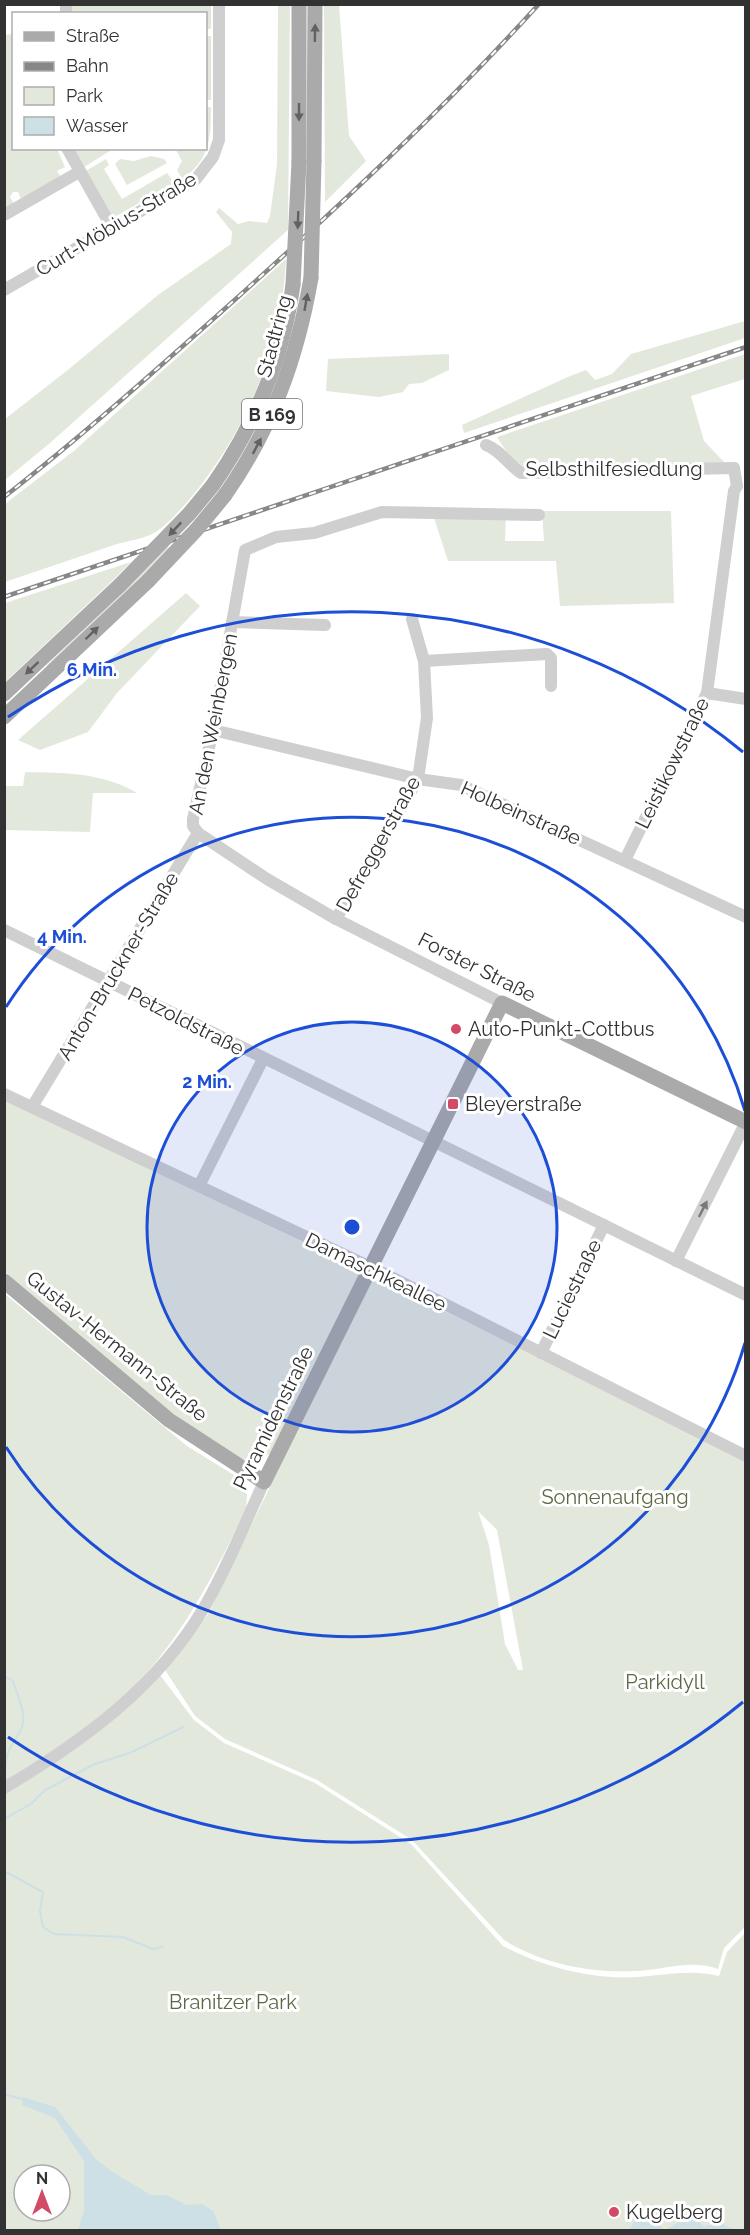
<svg xmlns="http://www.w3.org/2000/svg" width="750" height="2235" font-family="Raleway,sans-serif">
<rect width="100%" height="100%" fill="#fff"/>
<g fill="#e3e8dc" fill-rule="evenodd">
<path d="M69 5H211V29H206V14H69Z"/>
<path d="M278 5H290L288 230 50 443 5 480V419L69 369 158 295 231 244 232 232 216 212 219 208 238 224 249 221 267 223 270 216 277 164Z"/>
<path d="M324 5H339L349 136 366 161 325 202Z"/>
<path d="M13 34 14 148 57 149 65 167 57 171 62 179 22 201 18 192H13L10 197 14 204 4 208V35Z"/>
<rect x="206" y="36" width="5" height="64"/>
<path d="M206 107H211C211 138 210 160 182 179L177 170 182 161 176 150 157 151 158 149 206 148Z"/>
<path d="M72 149H113L81 169Z"/>
<path d="M151 156 164 159 167 163 127 185 115 164 120 159 134 161Z"/>
<path d="M106 159 109 165 104 169 122 199 167 173 174 183 113 218 84 172Z"/>
<path d="M286 259C282 348 246 432 189 500 179 511 165 528 152 534 142 539 128 541 117 544 80 557 42 569 5 582V504L75 450Z"/>
<path d="M745 321V338L464 433 462 425 570 376 586 370 595 380 612 374 631 354Z"/>
<path d="M449 354V370L422 383 409 384 403 392 379 397 326 391 328 359Z"/>
<path d="M745 354V379L691 396 704 441 726 464 522 468 513 462 497 437Z"/>
<path d="M542 511H671L674 603 560 606 556 561H448L433 515H506L505 541H544Z"/>
<path d="M176 545 48 666 47 665 166 548Z"/>
<path d="M131 562 114 579 5 682V603Z"/>
<path d="M186 593 200 606 117 693 88 732 40 750 18 740Z"/>
<path d="M25 772C65 773 101 772 137 793H93L90 832 5 830V786H23Z"/>
<path d="M5 1099 363 1271 272 1452C264 1457 257 1462 247 1460 232 1457 217 1443 204 1435 132 1387 69 1330 5 1272Z"/>
<path d="M372 1275 745 1461V1927L724 1948 718 1969C691 1959 664 1970 636 1971 590 1973 543 1964 504 1940L412 1840 317 1780 225 1739 195 1716 165 1670 209 1613ZM478 1511 497 1530 523 1670H518L505 1644 489 1545Z"/>
<path d="M5 1294 187 1446 237 1477 247 1494 246 1510C209 1584 172 1658 107 1712 75 1738 39 1759 5 1781Z"/>
<path d="M160 1675 194 1720 224 1743 315 1783 411 1844 503 1946C543 1967 592 1980 637 1977 666 1975 691 1969 719 1976L727 1952 745 1933V2230H5V1793C64 1757 112 1725 160 1675ZM24 2175H60V2211H24Z"/>
</g>
<g fill="#cce0e6">
<path d="M23 2097 55 2107 96 2159 111 2171 151 2195H166L187 2205 202 2204 213 2211 221 2230H78L84 2211V2161L55 2118 22 2105Z"/>
<path d="M681 2216 695 2219 704 2226 722 2224 737 2230H665L676 2224Z"/>
<path d="M638 2217 659 2225 664 2230H629Z"/>
</g>
<g fill="none" stroke-linecap="round" stroke-linejoin="round">
<g stroke="#cce0e6" stroke-width="2">
<path d="M4 1676 13 1681C17 1695 27 1714 22 1727 16 1742 5 1749 6 1766"/>
<path d="M4 1819 31 1804 45 1790 95 1764 130 1753 183 1727"/>
<path d="M4 1871 43 1892 40 1911 43 1927 54 1934 123 1937 153 1949 163 1947"/>
<path d="M4 2094 25 2100"/>
</g>
<g stroke="#cfcfcf" stroke-width="12">
<path d="M66 14V4"/>
<path d="M67 148 112 228"/>
<path d="M4 215 79 172"/>
<path d="M4 290 196 179 213 157 219 140V4"/>
<path d="M486 445C500 450 508 464 521 473L734 468 737 486"/>
<path d="M232 622 325 625"/>
<path d="M424 661 547 654 551 658V686"/>
<path d="M707 693 746 699"/>
<path d="M213 730 418 779 461 785 746 917"/>
<path d="M625 860 707 693 734 491 737 486"/>
<path d="M336 919 418 779 427 718 424 661 412 619"/>
<path d="M4 930 746 1295"/>
<path d="M502 1003 336 919 267 879 198 833 193 826V819L213 730 245 550 276 537 314 533 382 512 539 515"/>
<path d="M4 1094 385 1274 746 1456"/>
<path d="M32 1107 198 833"/>
<path d="M199 1186 263 1059"/>
<path d="M676 1261 746 1122"/>
<path d="M541 1353 604 1225"/>
<path d="M4 1788C83 1741 158 1687 205 1606 228 1566 245 1523 264 1482"/>
</g>
<g stroke="#aaa" stroke-width="15">
<path d="M299 4V162"/>
<path d="M314 161 315 4"/>
<path d="M213 485C255 424 283 359 293 285"/>
<path d="M225 495C272 428 297 358 311 278"/>
<path d="M4 694 120 585"/>
<path d="M4 717 148 581"/>
<path d="M4 1281 169 1420 264 1482 502 1003 746 1122"/>
</g>
<defs>
<g id="rail">
<path d="M4 497C82 436 156 370 229 305 336 209 442 111 539 4"/>
<path d="M4 597 746 347"/>
</g>
</defs>
<use href="#rail" stroke="#878787" stroke-width="4.5"/>
<use href="#rail" stroke="#fff" stroke-width="2" stroke-dasharray="7" stroke-linecap="butt"/>
<g stroke="#aaa" stroke-width="15">
<path d="M311 278 314 161"/>
<path d="M293 285 299 162"/>
<path d="M148 581 197 529 225 495"/>
<path d="M120 585 189 514 213 485"/>
</g>
</g>
<defs><path id="oneway-solid" d="M-6-.8H1V-3.2L6.5 0L1 3.2V.8H-6Z" transform="scale(1.5)"/></defs>
<g fill="#626262">
<use href="#oneway-solid" transform="translate(315 33) rotate(-89)"/>
<use href="#oneway-solid" transform="translate(299 112) rotate(90)"/>
<use href="#oneway-solid" transform="translate(298 220) rotate(92)"/>
<use href="#oneway-solid" transform="translate(306 302) rotate(-80)"/>
<use href="#oneway-solid" transform="translate(257 446) rotate(-62)"/>
<use href="#oneway-solid" transform="translate(175 529) rotate(133)"/>
<use href="#oneway-solid" transform="translate(92 633) rotate(-44)"/>
<use href="#oneway-solid" transform="translate(32 668) rotate(137)"/>
</g>
<use fill="#797979" href="#oneway-solid" transform="translate(703 1209) rotate(-63)"/>
<circle cx="352" cy="1227" r="205" fill="#1d4ed8" fill-opacity=".12"/>
<g fill="none" stroke="#1d4ed8" stroke-width="3">
<circle cx="352" cy="1227" r="205"/>
<path d="M745 1343A410 410 0 0 1 6 1447M6 1007A410 410 0 0 1 745 1111"/>
<path d="M743 1702A615 615 0 0 1 8 1737M8 717A615 615 0 0 1 743 752"/>
</g>
<g fill="#d34a67" stroke="#fff" stroke-width="2">
<circle cx="456" cy="1029" r="6"/>
<rect x="447" y="1098" width="12" height="12" rx="3"/>
<circle cx="614" cy="2212" r="6"/>
</g>
<g text-anchor="middle" dominant-baseline="central" stroke-width="6" stroke-linejoin="round" paint-order="stroke">
<rect fill="#fff" stroke="#707070" stroke-width="1.5" x="242" y="399" width="60" height="30" rx="4.5"/>
<g font-size="18" font-weight="bold" fill="#323232">
<text x="272" y="414">B 169</text>
</g>
<g font-size="20" fill="#323232" stroke="#fff">
<text transform="translate(116 224) rotate(-31)">Curt-Möbius-Straße</text>
<text transform="translate(274 336) rotate(-75)">Stadtring</text>
<text x="614" y="469">Selbsthilfesiedlung</text>
<text transform="translate(213 724) rotate(-79)">An den Weinbergen</text>
<text transform="translate(672 763) rotate(-64)">Leistikowstraße</text>
<text transform="translate(521 813) rotate(24)">Holbeinstraße</text>
<text transform="translate(378 844) rotate(-61)">Defreggerstraße</text>
<text transform="translate(118 966) rotate(-59)">Anton-Bruckner-Straße</text>
<text transform="translate(477 967) rotate(27)">Forster Straße</text>
<text transform="translate(186 1021) rotate(27)">Petzoldstraße</text>
<text transform="translate(376 1272) rotate(26)">Damaschkeallee</text>
<text transform="translate(572 1289) rotate(-64)">Luciestraße</text>
<text transform="translate(117 1346) rotate(39)">Gustav-Hermann-Straße</text>
<text transform="translate(273 1418) rotate(-64)">Pyramidenstraße</text>
</g>
<g font-size="20" fill="#323232" stroke="#fff" text-anchor="start">
<text x="468" y="1029">Auto-Punkt-Cottbus</text>
<text x="465" y="1104">Bleyerstraße</text>
<text x="626" y="2212">Kugelberg</text>
</g>
<g font-size="20" fill="#5b6943" stroke="#fff">
<text x="615" y="1497">Sonnenaufgang</text>
<text x="665" y="1682">Parkidyll</text>
<text x="233" y="2002">Branitzer Park</text>
</g>
</g>
<circle cx="352" cy="1227" r="9" fill="#1d4ed8" stroke="#fff" stroke-width="3"/>
<g font-size="18" text-anchor="middle" font-weight="bold" fill="#1d4ed8" stroke="#fff" stroke-width="6" stroke-linejoin="round" paint-order="stroke">
<text x="92" y="676">6 Min.</text>
<text x="62" y="943">4 Min.</text>
<text x="207" y="1088">2 Min.</text>
</g>
<rect width="750" height="2235" fill="none" stroke="#323232" stroke-width="12"/>
<rect x="12" y="12" width="195" height="138" fill="#ffffff" stroke="#adadad" stroke-width="1.5"/>
<rect x="24" y="32" width="30" height="9" fill="#aaaaaa" stroke="#adadad" stroke-width="1.5"/>
<text x="66" y="42" font-size="18" fill="#323232">Straße</text>
<rect x="24" y="62" width="30" height="9" fill="#878787" stroke="#adadad" stroke-width="1.5"/>
<text x="66" y="72" font-size="18" fill="#323232">Bahn</text>
<rect x="24" y="87" width="30" height="18" fill="#e3e8dc" stroke="#adadad" stroke-width="1.5"/>
<text x="66" y="102" font-size="18" fill="#323232">Park</text>
<rect x="24" y="117" width="30" height="18" fill="#cce0e6" stroke="#adadad" stroke-width="1.5"/>
<text x="66" y="132" font-size="18" fill="#323232">Wasser</text>
<g transform="translate(42 2193)"><circle r="28" fill="#ffffff" stroke="#adadad" stroke-width="1.5"/>
<path d="M0-4.5L10 22L0 15L-10 22Z" fill="#d34a67"/>
<text y="-9" font-size="16" font-weight="bold" text-anchor="middle" fill="#323232">N</text>
</g>
</svg>
